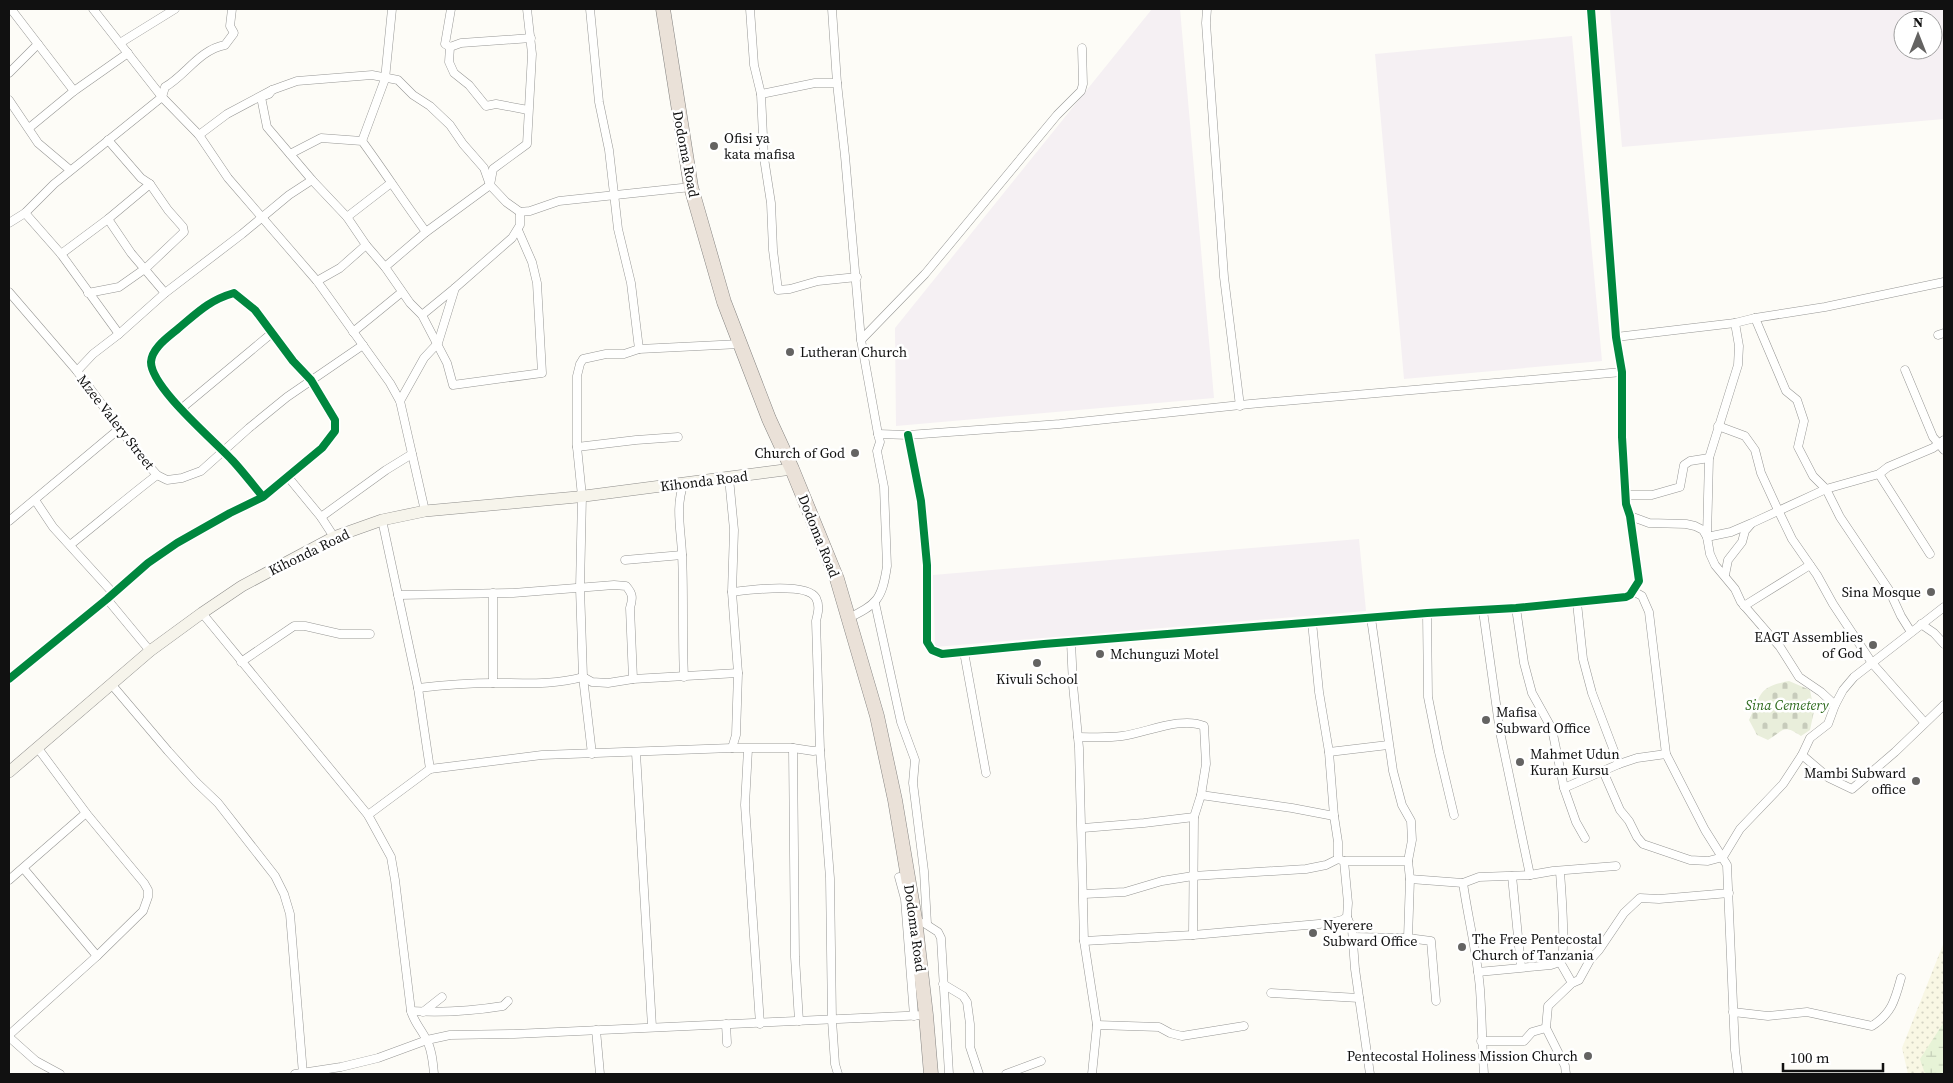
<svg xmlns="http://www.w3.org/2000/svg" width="1953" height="1083" font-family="'Source Serif 4',serif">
<defs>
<pattern id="farmland-dots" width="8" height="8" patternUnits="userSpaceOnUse" patternTransform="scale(1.25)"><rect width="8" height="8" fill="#f9f7e4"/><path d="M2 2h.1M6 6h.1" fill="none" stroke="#d4d3c3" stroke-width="1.8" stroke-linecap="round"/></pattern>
<pattern id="wetland-marsh" width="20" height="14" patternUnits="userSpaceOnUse" patternTransform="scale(1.25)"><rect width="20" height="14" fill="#e7f3d7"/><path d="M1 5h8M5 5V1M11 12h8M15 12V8" fill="none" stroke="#c5cfb8"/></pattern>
<pattern id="cemetery-stones" width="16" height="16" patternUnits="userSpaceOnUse" patternTransform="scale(1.25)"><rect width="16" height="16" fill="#e9eedb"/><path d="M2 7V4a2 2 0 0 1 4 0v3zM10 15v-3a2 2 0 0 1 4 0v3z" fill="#c7cbbb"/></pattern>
</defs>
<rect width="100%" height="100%" fill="#fdfcf7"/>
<g fill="#f5f0f3" fill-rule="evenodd">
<path d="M1152 9H1180L1214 398 896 426 895 328Z"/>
<path d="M1610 9H1944V119L1622 147ZM1903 20H1933V50H1903Z"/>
<path d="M1572 36 1602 361 1404 379 1375 54Z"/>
<path d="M1359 539 1366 611 935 647 933 575Z"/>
</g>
<path fill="url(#farmland-dots)" d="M1944 942V1074H1908L1902 1048Z"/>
<path fill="url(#wetland-marsh)" d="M1944 1022V1074H1925L1920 1059Z"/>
<path fill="url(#cemetery-stones)" d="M1789 681 1810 690 1814 711 1810 730 1801 736C1783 724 1784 730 1768 740L1757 735 1749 720C1762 693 1758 687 1789 681Z"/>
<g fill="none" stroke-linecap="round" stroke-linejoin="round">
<defs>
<g id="street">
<path d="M11 9 74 91"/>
<path d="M93 9 162 97 199 135 228 178 317 281 390 383 400 401 425 511"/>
<path d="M451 9 445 44 450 47 449 62 454 73 469 85 486 106 496 104 528 110"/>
<path d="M590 9 599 102 609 150 618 229 631 283 639 349"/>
<path d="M750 9 754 65 761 94 764 158 771 203 773 250 778 290 790 289 818 281 857 277"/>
<path d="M832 9 837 83 845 156 861 340 878 434"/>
<path d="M1207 9 1206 23 1224 277 1240 406"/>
<path d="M120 43 175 9"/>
<path d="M450 47 461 43 531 38"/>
<path d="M9 73 38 44"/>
<path d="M272 90 269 94 261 97 267 127 312 180 347 217 366 245 385 267 410 303 422 315 447 363 453 385 542 373 537 283 532 262 518 230"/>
<path d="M761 94 815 83H837"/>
<path d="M9 100 38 143 70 170"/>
<path d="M29 128 74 91 128 53"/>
<path d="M199 135 227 114 272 90 297 81 372 75 398 80 413 95 430 106 450 125 463 144 484 168 490 185 506 202 520 212 530 211 559 201 691 187"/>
<path d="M362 141 385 79 392 9"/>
<path d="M290 154 321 138 362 141C384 171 404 202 426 232"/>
<path d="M150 184 108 219 131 253 165 293"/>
<path d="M25 213 61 254 119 334"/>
<path d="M347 217 391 183"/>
<path d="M9 223 25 213 54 184 162 97 165 87C186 75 199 50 225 45L234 33 230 26 232 9"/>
<path d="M61 254 108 219"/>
<path d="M385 267 426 232 490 185 493 169 527 144 532 54 527 9"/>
<path d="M317 281 340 268 366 245"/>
<path d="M9 292 77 371 141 457 157 475 167 480 182 478 201 471 249 428 287 397 363 345"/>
<path d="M88 293 119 287 146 268 184 232 183 227 168 210 150 184 141 178 108 140"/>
<path d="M422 315 455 288"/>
<path d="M1755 318 1786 391 1797 400 1804 421 1798 447 1813 476 1826 489 1840 517 1889 590 1901 616 1911 632"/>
<path d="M1735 323 1739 346 1738 365 1709 458 1707 537 1731 532 1752 523 1826 489 1879 474 1888 467 1933 448 1944 440"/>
<path d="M353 332 402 292"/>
<path d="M1938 335 1944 333"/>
<path d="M1616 337 1735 323 1755 318 1825 307 1944 282"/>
<path d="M861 340 925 274 1057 115 1081 91 1083 84 1082 48"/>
<path d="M1905 370 1933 437 1944 450"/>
<path d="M77 371 93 354 119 334 165 293 242 234 289 195 312 180"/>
<path d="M400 401 424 358 438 343 455 288 512 238 520 225V212"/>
<path d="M182 408 272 333"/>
<path d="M1718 426 1745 436 1755 450 1761 473 1778 510 1792 539 1817 575 1833 604 1872 663 1925 723"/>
<path d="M908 435 921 501 927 565V642L932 650 942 654 1044 644 1427 613 1516 608 1626 597 1630 595 1639 581 1630 516 1626 504 1622 437V372L1616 337 1591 9"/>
<path d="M577 447 636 440 678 437"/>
<path d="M1879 474 1930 554"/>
<path d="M288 477 321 517 334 537"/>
<path d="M729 478 734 530 732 592 738 673 736 735 732 748"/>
<path d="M684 483C675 506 681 530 682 554 684 595 682 636 684 677"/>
<path d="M1626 495H1652L1680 487 1684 465 1690 461 1709 458"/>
<path d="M35 500 53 527 113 593"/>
<path d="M1630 516 1649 523 1686 524 1695 526 1703 530 1707 537 1710 554 1715 565 1735 589 1741 602 1780 647 1799 677 1821 692 1835 705"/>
<path d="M321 517 386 470 412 454"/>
<path d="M382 520 418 688 430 769"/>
<path d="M9 521 119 429"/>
<path d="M70 545C99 522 127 498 157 475"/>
<path d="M625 560 682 555"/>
<path d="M1725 575 1728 560 1742 542 1745 531 1751 524"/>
<path d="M1633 591 1642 596 1649 612 1666 754 1705 830 1727 865 1735 1050 1738 1074"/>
<path d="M732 592C749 590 807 582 816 598 820 606 818 613 816 621L820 750 830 878 832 1020 835 1064 838 1074"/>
<path d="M493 593V683"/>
<path d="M398 595 513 593 614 585 626 586C633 594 633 598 630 608L633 679"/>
<path d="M107 599 150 651"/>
<path d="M875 603 901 722 915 760 913 783 924 871 927 924"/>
<path d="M1577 603 1583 659 1592 693 1619 764"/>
<path d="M1744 606 1810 565"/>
<path d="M1516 608 1524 663 1532 693 1552 729 1564 788 1576 822 1585 838"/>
<path d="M1483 611 1500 732 1530 875"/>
<path d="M202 613 368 815 391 857 395 880 411 1011C414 1022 421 1029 426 1039 432 1049 433 1063 434 1074"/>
<path d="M1427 613 1428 697 1439 752 1454 815"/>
<path d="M1371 618 1393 771 1402 805 1411 821 1412 840 1408 861 1410 879 1408 938 1431 941 1436 1001"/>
<path d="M847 619C877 604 882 600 887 566L884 487 877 451 880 442 878 434 908 435 1060 424 1250 404 1622 372"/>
<path d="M1921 624 1934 633 1944 644"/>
<path d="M1071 642 1073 685 1079 748 1084 941 1097 1025 1092 1074"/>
<path d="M964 652 986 773"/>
<path d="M241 662 294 626H305L340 634H370"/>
<path d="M9 679 107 599 148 563 177 543 230 513 263 497 322 448 335 431V420L311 380 293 361 255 310 234 293C210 300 199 311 180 327 170 336 152 347 151 362 151 388 216 442 233 461 244 473 253 485 263 497"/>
<path d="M112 685 168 751 196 782 218 803 275 876 284 894 290 914 303 1074"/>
<path d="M418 688C444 685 469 683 495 683 525 683 554 685 583 677L592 682 608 683 633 679 738 673"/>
<path d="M1078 737C1093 737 1108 738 1122 736 1146 733 1181 716 1204 726L1206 764 1201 795"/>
<path d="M793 748 795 957 799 1021"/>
<path d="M748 749 745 805 760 1024"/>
<path d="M1329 752 1388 745"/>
<path d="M636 753 652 1027"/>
<path d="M592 754 583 677 580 588 582 496 577 447V376L580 364 583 359 606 354H624L639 349 740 344"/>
<path d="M1802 755 1829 778 1852 789 1895 752 1944 705"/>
<path d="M1603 771 1620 810 1629 821 1637 837 1643 844 1690 860 1708 861 1723 857 1740 829 1783 784 1802 755 1810 738 1828 724 1835 705 1843 690 1854 677 1944 607"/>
<path d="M1564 788 1619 764 1637 758 1666 754"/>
<path d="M368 815 430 769 542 755 732 748H793L813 751 820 750"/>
<path d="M1083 828 1144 823 1194 817"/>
<path d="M1344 861H1408"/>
<path d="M24 869 97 956"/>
<path d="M1512 876 1521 967"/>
<path d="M899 877 905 899 914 1016"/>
<path d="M1410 879 1463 883"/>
<path d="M9 880 86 813"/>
<path d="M1084 894 1125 892 1162 881 1193 876 1306 869 1326 865 1338 859"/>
<path d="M1347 917 1352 929 1355 969 1370 1074"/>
<path d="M924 923 938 932 941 938 949 1074"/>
<path d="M1193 935 1194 817 1201 795 1292 808 1334 816"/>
<path d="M1353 937 1408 938"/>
<path d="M1084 941 1193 935 1330 923 1342 920 1347 917 1348 903 1344 861 1338 859V842L1334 816 1329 752 1319 692 1312 622"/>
<path d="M1560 962 1572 983"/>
<path d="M1478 972 1551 965C1554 964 1559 963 1561 960 1566 952 1561 885 1560 872"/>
<path d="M943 984 963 996 967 1002 970 1024V1047L979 1074"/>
<path d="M1271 993 1359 998"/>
<path d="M411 1011C442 1013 472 1011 503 1006L508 1001"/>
<path d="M423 1012 442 997"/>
<path d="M1733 1012 1768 1016 1807 1012 1872 1026C1892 1013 1895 1000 1901 978"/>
<path d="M726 1024 727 1043"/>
<path d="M1097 1025 1159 1027 1170 1033 1182 1036 1244 1026"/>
<path d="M596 1030 600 1074"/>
<path d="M9 1035 97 956 143 911 148 897V890L144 883 86 813 37 747"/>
<path d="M9 1037 36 1061 60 1074"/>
<path d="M1481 1041H1524L1532 1032 1546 1028"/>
<path d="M295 1074 341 1067 378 1058 427 1040 450 1035 514 1034 926 1015"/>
<path d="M1006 1074 1041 1061"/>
<path d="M1484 1074C1482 1046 1482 1018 1480 989 1477 953 1468 918 1463 883L1479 877 1530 875 1553 871 1616 866"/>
<path d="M1566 1074 1565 1066 1546 1028 1548 1006 1572 983 1579 980 1590 960 1599 950 1624 913 1640 898 1659 899 1729 893"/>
</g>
<path id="secondary" d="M9 772 150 651 202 613 242 586 334 537 382 520 425 511 577 497 792 469"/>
<path id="highway" d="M663 9 691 187 724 302 769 419 792 469 837 579 877 716 895 800 915 919 926 1015 931 1074"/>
</defs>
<use href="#street" stroke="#979795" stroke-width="9"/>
<use href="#secondary" stroke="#8e8d8b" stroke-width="12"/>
<use href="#highway" stroke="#858482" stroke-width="15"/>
<use href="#street" stroke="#fffffe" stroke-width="8"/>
<use href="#secondary" stroke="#f6f4eb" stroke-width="11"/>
<use href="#highway" stroke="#eae1d8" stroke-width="14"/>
<defs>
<g id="cycleway">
<path d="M908 435 921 501 927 565V642L932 650 942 654 1044 644 1427 613 1516 608 1626 597 1630 595 1639 581 1630 516 1626 504 1622 437V372L1616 337 1591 9"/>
<path d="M9 679 107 599 148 563 177 543 230 513 263 497 322 448 335 431V420L311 380 293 361 255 310 234 293C210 300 199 311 180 327 170 336 152 347 151 362 151 388 216 442 233 461 244 473 253 485 263 497"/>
</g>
</defs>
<use href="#cycleway" stroke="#fff" stroke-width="11"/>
<use href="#cycleway" stroke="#00873e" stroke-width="8"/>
</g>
<g fill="#646362" stroke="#fff" stroke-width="2">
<circle cx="714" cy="146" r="5"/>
<circle cx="790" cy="352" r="5"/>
<circle cx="855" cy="453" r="5"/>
<circle cx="1931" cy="592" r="5"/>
<circle cx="1873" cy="645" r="5"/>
<circle cx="1100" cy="654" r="5"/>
<circle cx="1037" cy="663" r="5"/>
<circle cx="1486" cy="720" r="5"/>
<circle cx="1520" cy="762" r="5"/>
<circle cx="1916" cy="781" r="5"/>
<circle cx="1313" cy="933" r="5"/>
<circle cx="1462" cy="947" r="5"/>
<circle cx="1588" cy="1056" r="5"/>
</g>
<g text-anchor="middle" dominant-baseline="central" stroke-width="5" stroke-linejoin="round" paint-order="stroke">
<g font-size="14" fill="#111" stroke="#fff" text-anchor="start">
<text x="724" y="138">Ofisi ya<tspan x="724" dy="16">kata mafisa</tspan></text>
<text x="800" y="352">Lutheran Church</text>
<text x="845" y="453" text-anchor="end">Church of God</text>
<text x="1921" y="592" text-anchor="end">Sina Mosque</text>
<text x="1863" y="637" text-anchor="end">EAGT Assemblies<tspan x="1863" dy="16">of God</tspan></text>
<text x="1110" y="654">Mchunguzi Motel</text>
<text x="1037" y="679" text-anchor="middle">Kivuli School</text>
<text x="1496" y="712">Mafisa<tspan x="1496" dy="16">Subward Office</tspan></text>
<text x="1530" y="754">Mahmet Udun<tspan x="1530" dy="16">Kuran Kursu</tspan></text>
<text x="1906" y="773" text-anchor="end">Mambi Subward<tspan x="1906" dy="16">office</tspan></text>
<text x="1323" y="925">Nyerere<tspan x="1323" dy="16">Subward Office</tspan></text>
<text x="1472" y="939">The Free Pentecostal<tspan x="1472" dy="16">Church of Tanzania</tspan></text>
<text x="1578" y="1056" text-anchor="end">Pentecostal Holiness Mission Church</text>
</g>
<g font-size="14" fill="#111" stroke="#fff">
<text transform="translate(686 154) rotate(79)">Dodoma Road</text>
<text transform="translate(116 422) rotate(52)">Mzee Valery Street</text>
<text transform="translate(704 481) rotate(-7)">Kihonda Road</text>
<text transform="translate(819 536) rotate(68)">Dodoma Road</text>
<text transform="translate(309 552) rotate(-26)">Kihonda Road</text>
<text transform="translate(915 928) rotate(82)">Dodoma Road</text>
</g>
<g font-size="14" font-style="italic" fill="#2f6b1f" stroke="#fff">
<text x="1787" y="705">Sina Cemetery</text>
</g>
</g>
<rect width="1953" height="1083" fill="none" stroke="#111111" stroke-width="20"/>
<g transform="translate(1918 35)"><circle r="24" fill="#ffffff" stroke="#a0a0a0"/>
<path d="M0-4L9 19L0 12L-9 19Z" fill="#646362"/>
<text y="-8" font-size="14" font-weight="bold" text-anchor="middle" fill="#111111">N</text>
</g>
<path d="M1783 1063v8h100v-8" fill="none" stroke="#111111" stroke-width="2.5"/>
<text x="1790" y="1063" font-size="15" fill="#111111" stroke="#ffffff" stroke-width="4" paint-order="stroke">100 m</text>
</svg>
